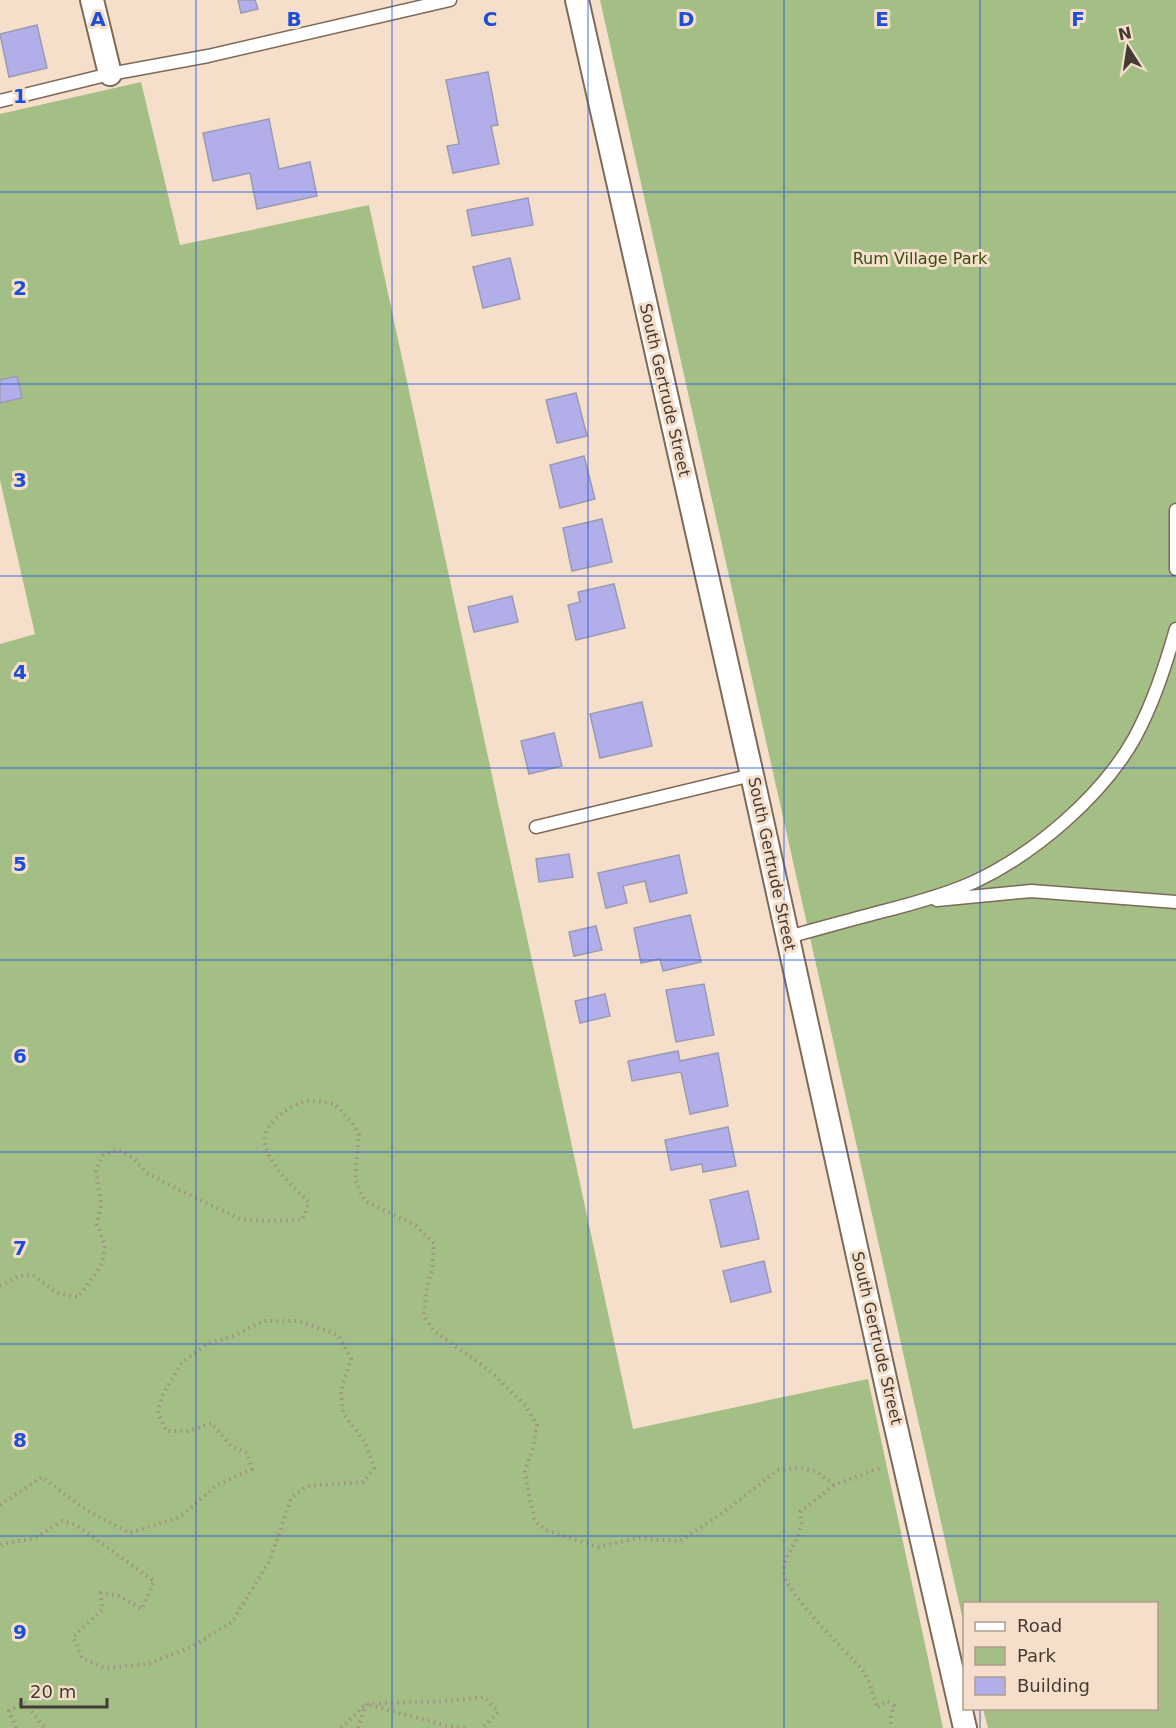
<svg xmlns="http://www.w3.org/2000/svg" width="1176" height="1728" font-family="'DejaVu Sans',sans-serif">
<rect width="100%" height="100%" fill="#f5dfcb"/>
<g fill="#a4bf85">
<path d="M600 0H1176V1728H988L983 1709 1156 1708V1604H964V1625Z"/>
<path d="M141 82 180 245 369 205 633 1429 868 1379 943 1728H0V644L35 634 0 480V114Z"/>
</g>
<g fill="#b2aeea" stroke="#9b9ab3" stroke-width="1.5">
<path d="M238 0H255L258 9 241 13Z"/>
<path d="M37 25 47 68 9 77 0 34Z"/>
<path d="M488 72 498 125 491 126 499 164 453 173 447 146 459 144 446 80Z"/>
<path d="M269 119 279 169 310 162 317 196 257 209 250 173 213 181 203 133Z"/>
<path d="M528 198 533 225 472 236 467 210Z"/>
<path d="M510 258 520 299 483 308 473 267Z"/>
<path d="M17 376 22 398 0 403V380Z"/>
<path d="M576 393 587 436 557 443 546 400Z"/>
<path d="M584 456 595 499 560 508 550 465Z"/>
<path d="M602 519 612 562 572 571 563 528Z"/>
<path d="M614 584 625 628 576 640 568 605 580 602 578 592Z"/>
<path d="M512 596 518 622 474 632 468 607Z"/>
<path d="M642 702 652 746 600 758 590 714Z"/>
<path d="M554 733 562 766 529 774 521 741Z"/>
<path d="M569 854 573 877 539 882 536 859Z"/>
<path d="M679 855 687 893 650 902 645 881 623 886 627 903 606 908 598 873Z"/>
<path d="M690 915 701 962 663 971 660 959 641 963 634 928Z"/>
<path d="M596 926 602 950 574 956 569 932Z"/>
<path d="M704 984 714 1035 676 1042 666 990Z"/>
<path d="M605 994 610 1016 580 1023 575 1001Z"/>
<path d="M678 1051 680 1061 718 1053 728 1106 690 1114 681 1072 632 1081 628 1061Z"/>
<path d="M728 1127 736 1166 703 1172 702 1164 671 1170 665 1140Z"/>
<path d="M748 1191 759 1239 721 1247 710 1200Z"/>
<path d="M764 1261 771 1292 731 1302 723 1271Z"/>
</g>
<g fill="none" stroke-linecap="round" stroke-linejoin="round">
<defs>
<g id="service">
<path d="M0 101 110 74 208 56 450 0"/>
<path d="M1176 510V569"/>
<path d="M536 827 752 775"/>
<path d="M937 900 1031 891 1176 902"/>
<path d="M788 937C818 929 849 920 880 912 912 904 946 895 976 881 1035 853 1101 797 1134 739 1153 704 1165 667 1176 629"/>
</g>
<g id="minor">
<path d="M92 0 110 74"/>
<path d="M577 0 752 775 889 1397 965 1728"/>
</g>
</defs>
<use href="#service" stroke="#7d6958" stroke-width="15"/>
<use href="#minor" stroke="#7d6958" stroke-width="26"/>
<g stroke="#a09182" stroke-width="4" stroke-dasharray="1.5 4.5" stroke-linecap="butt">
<path d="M0 1286 19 1276 33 1275 57 1293 78 1297 86 1287 102 1264 105 1246 97 1224 101 1205 96 1171 103 1155 118 1150 133 1158 147 1173 175 1188 240 1219 265 1221 302 1220 309 1202C295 1190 268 1163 265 1144 261 1124 290 1105 307 1101 315 1100 327 1103 335 1104L353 1124 359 1135 355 1180 365 1201 415 1225 434 1243 432 1269 426 1292 424 1316 434 1331 489 1370 526 1406 537 1425 533 1448 525 1471 528 1491 535 1521 546 1530 598 1547 638 1538 680 1541 721 1514 778 1470 801 1468 817 1472 834 1485 880 1468"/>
<path d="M834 1485 800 1512C800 1516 802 1521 801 1525 799 1542 783 1555 784 1573 784 1591 847 1653 862 1669L870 1684 877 1708 887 1701 894 1706 891 1716V1728"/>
<path d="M0 1505 42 1477 86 1510 130 1533 180 1517 217 1485 252 1469 247 1453 231 1446 211 1423 188 1431H166L158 1413 162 1396 182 1362 207 1344 234 1336 263 1321H299L338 1335 351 1359 341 1391 343 1413 366 1444 374 1468 363 1482 307 1486 291 1498 270 1560 232 1622 193 1646 148 1664 104 1668 82 1658 73 1637 102 1610 101 1593 119 1596 142 1609 154 1581 76 1525 62 1521 35 1538 3 1544 0 1546"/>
<path d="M370 1705 444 1725 465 1728"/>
<path d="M16 1728 9 1711 24 1702 45 1728"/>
<path d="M341 1728 366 1704 448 1701 484 1697 498 1712 483 1728"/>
<path d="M358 1728 366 1704"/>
</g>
<use href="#service" stroke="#fff" stroke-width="12"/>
<use href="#minor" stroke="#fff" stroke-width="22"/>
</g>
<path fill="none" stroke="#1d4ed8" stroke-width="1.5" stroke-opacity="0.55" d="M196 0V1728M392 0V1728M588 0V1728M784 0V1728M980 0V1604M0 192H1176M0 384H1176M0 576H1176M0 768H1176M0 960H1176M0 1152H1176M0 1344H1176M0 1536H1176M980 1708V1728"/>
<g text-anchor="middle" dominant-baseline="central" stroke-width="6" stroke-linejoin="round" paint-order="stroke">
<g font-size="16" fill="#374e0f" stroke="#f5dfcb">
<text x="920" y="258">Rum Village Park</text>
</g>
<g font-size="16" fill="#443b33" stroke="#f5dfcb">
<text transform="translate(665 390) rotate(77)">South Gertrude Street</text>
<text transform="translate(772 864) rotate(78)">South Gertrude Street</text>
<text transform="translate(877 1338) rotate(77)">South Gertrude Street</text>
</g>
</g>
<g font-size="20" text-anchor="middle" font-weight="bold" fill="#1d4ed8" stroke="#f5dfcb" stroke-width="6" stroke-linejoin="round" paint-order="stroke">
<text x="98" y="26">A</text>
<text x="294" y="26">B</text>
<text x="490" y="26">C</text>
<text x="686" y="26">D</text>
<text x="882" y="26">E</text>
<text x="1078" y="26">F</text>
<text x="20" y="103">1</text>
<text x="20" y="295">2</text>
<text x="20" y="487">3</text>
<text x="20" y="679">4</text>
<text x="20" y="871">5</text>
<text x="20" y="1063">6</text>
<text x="20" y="1255">7</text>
<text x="20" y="1447">8</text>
<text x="20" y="1639">9</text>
</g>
<rect x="963" y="1602" width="195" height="108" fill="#f5dfcb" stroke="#ae9d8e" stroke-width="1.5"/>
<rect x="975" y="1622" width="30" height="9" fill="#ffffff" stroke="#ae9d8e" stroke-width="1.5"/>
<text x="1017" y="1632" font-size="18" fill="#443b33">Road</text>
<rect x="975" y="1647" width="30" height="18" fill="#a4bf85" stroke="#ae9d8e" stroke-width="1.5"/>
<text x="1017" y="1662" font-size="18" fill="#443b33">Park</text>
<rect x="975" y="1677" width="30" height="18" fill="#b2aeea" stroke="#ae9d8e" stroke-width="1.5"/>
<text x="1017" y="1692" font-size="18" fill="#443b33">Building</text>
<g transform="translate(1128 48) rotate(348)" stroke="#f5dfcb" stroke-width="4.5" paint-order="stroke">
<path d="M0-4.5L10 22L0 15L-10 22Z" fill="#443b33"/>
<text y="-9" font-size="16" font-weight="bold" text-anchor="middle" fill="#443b33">N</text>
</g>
<path d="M21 1698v9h86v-9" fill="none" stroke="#443b33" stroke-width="3"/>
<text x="30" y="1698" font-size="18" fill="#443b33" stroke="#f5dfcb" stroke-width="4.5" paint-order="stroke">20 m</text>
</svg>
